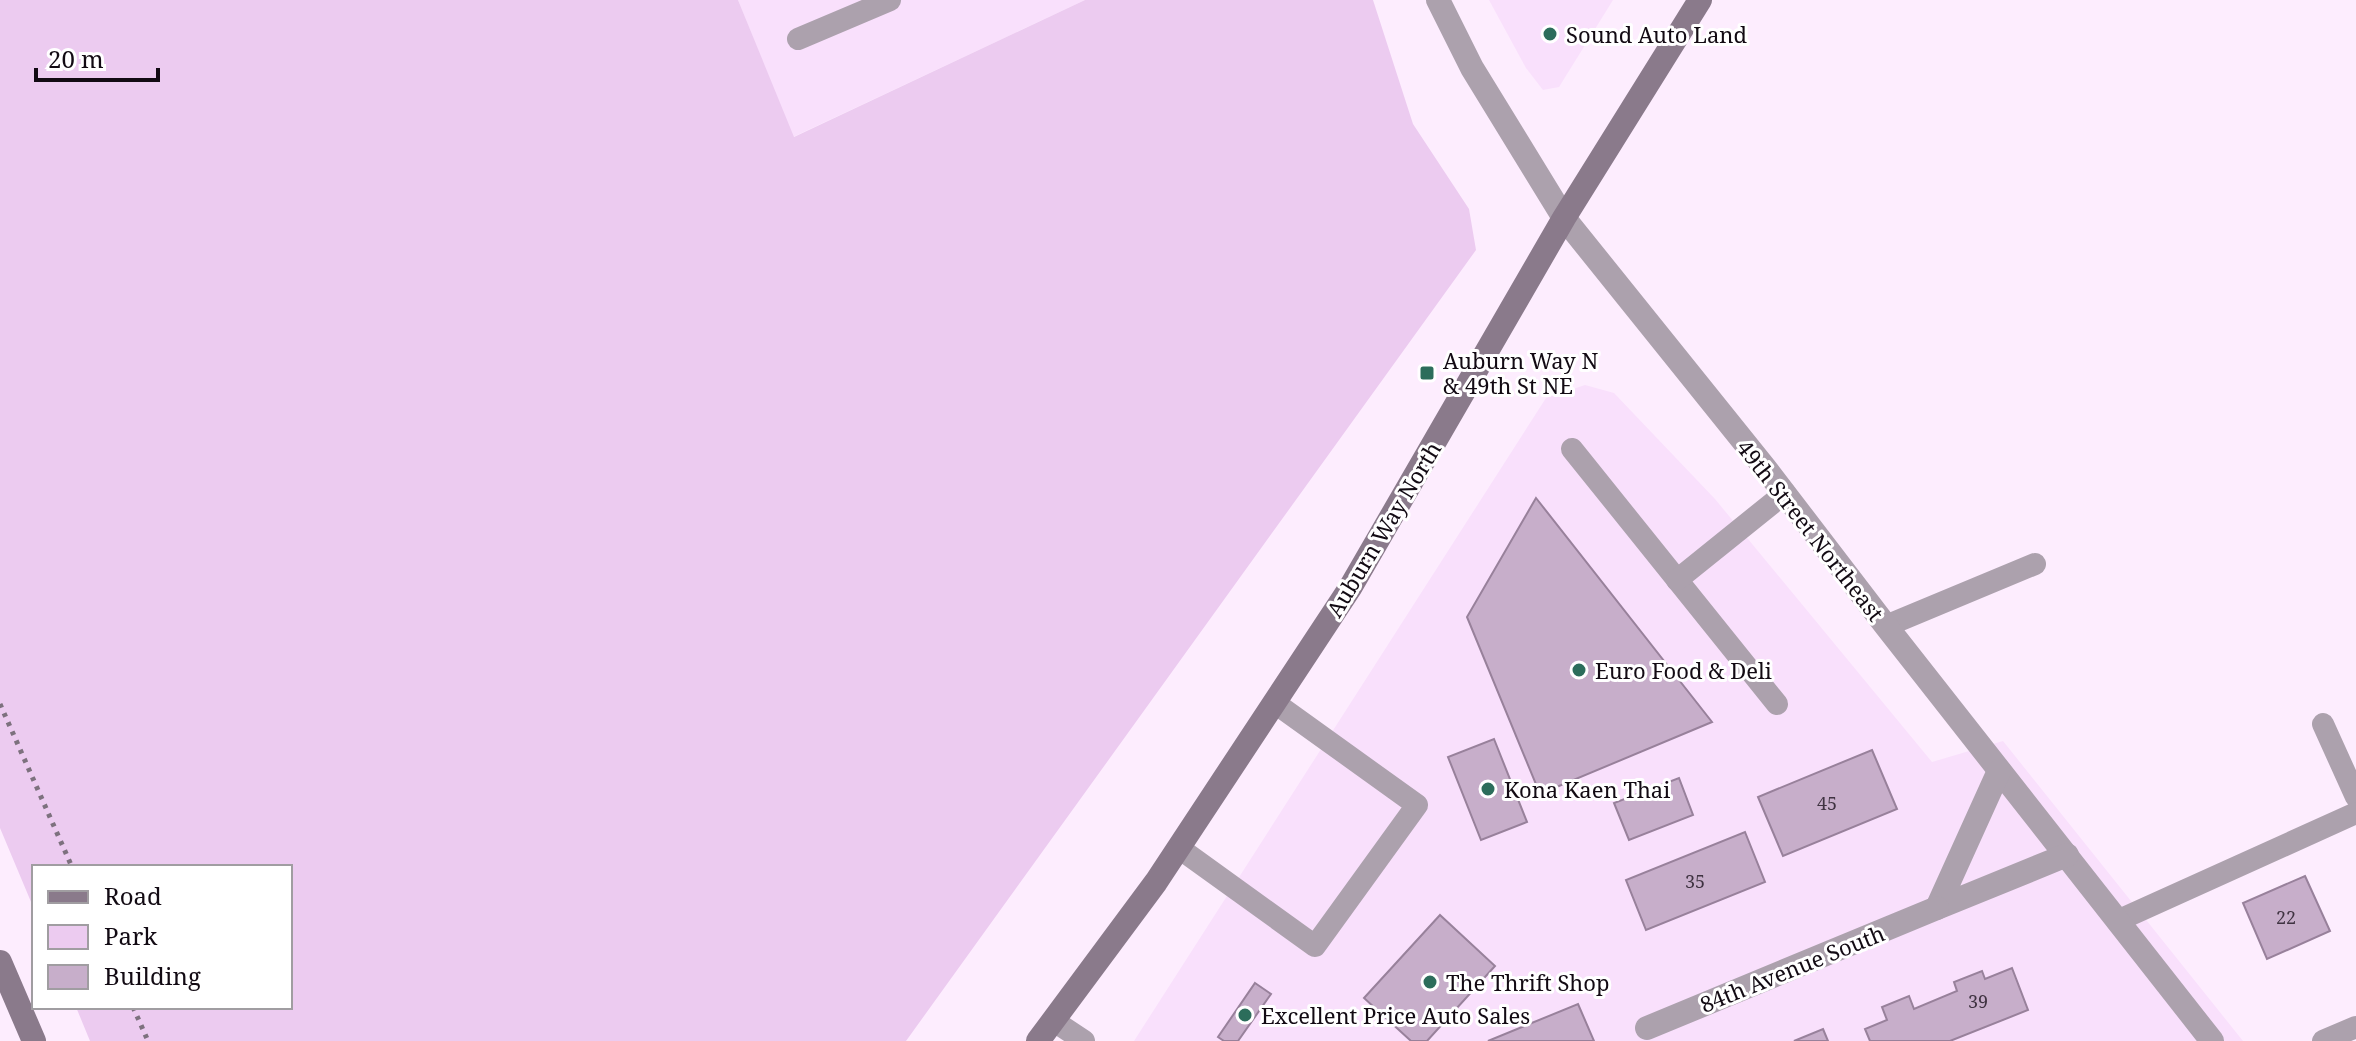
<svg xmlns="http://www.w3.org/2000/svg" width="2356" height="1041" font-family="'Noto Serif',serif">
<rect width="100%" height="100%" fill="#fdedfe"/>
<g fill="#f9e0fc">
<path d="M738 0H1085L793 137Z"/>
<path d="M1489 0H1613L1559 87 1543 90 1526 68Z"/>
<path d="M1585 385 1614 393 1715 499 1932 762 2003 741 2243 1041H1134L1546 398Z"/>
</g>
<path fill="#eccbf0" d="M0 0H738L794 137 1085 0H1373L1413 124 1469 209 1476 250 906 1041H90L76 1007H290V867H34V909L0 828Z"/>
<g fill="#c7aeca" stroke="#98819b" stroke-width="2">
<path d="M1536 498 1712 722 1540 794 1467 617Z"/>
<path d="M1494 739 1527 822 1481 840 1448 757Z"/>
<path d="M1872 750 1897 809 1783 856 1758 797Z"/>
<path d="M1679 778 1693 815 1629 840 1614 803Z"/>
<path d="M1745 832 1765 882 1646 930 1626 880Z"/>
<path d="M2305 876 2330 931 2267 959 2243 903Z"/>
<path d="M1440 915 1495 966 1427 1041H1411L1364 998Z"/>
<path d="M2012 968 2028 1010 1950 1041H1870L1865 1029 1887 1020 1882 1007 1909 996 1914 1009 1957 991 1954 982 1982 971 1985 979Z"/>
<path d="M1255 983 1271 994 1238 1041H1224L1218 1037Z"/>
<path d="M1578 1004 1594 1041H1488Z"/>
<path d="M1823 1029 1828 1041H1794Z"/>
</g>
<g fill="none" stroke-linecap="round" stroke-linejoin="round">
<g stroke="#7d717e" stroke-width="5" stroke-dasharray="4 6" stroke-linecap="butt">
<path d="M0 704 72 867"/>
<path d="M133 1007 148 1041"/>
</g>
<g stroke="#aca1ad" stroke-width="22">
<path d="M798 39 890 0"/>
<path d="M1572 449 1777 704"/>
<path d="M1677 580 1785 493"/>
<path d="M1886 626 2035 564"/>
<path d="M2323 724 2356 797"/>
<path d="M1179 848 1315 946 1417 805 1275 703"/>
<path d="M2117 921 2356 813"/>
<path d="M1054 1021 1084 1041"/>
<path d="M2323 1041 2356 1027"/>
</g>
<g stroke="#aca1ad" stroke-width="24">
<path d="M1438 0 1472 68 1564 218 1765 468 1886 626 2212 1041"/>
<path d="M1999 771 1937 908 2067 855"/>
<path d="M1647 1028 1937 908"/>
</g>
<g stroke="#8a7a8b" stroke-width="24">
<path d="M0 962 34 1041"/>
<path d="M1038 1041 1156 882 1350 588 1564 218 1700 0"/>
</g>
</g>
<g fill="#2c6d5b" stroke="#fff" stroke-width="3">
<circle cx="1550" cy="34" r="8"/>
<rect x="1419" y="365" width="16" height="16" rx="4"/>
<circle cx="1579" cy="670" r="8"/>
<circle cx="1488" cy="789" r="8"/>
<circle cx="1430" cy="982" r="8"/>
<circle cx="1245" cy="1015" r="8"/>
</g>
<g text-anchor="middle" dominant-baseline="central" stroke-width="6" stroke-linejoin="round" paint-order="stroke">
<g font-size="18" fill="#3f3341">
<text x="1827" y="803">45</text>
<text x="1695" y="881">35</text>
<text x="2286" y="917">22</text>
<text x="1978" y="1001">39</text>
</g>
<g font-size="22" fill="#120a13" stroke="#fff" text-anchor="start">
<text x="1566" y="34">Sound Auto Land</text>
<text x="1443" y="360">Auburn Way N<tspan x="1443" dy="25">&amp; 49th St NE</tspan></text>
<text x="1595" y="670">Euro Food &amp; Deli</text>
<text x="1504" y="789">Kona Kaen Thai</text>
<text x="1446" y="982">The Thrift Shop</text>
<text x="1261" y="1015">Excellent Price Auto Sales</text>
</g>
<g font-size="22" fill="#120a13" stroke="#fff">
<text transform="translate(1383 529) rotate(-59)">Auburn Way North</text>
<text transform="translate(1811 530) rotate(52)">49th Street Northeast</text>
<text transform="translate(1792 968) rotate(-22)">84th Avenue South</text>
</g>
</g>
<rect x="32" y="865" width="260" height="144" fill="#ffffff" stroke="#a09da1" stroke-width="2"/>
<rect x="48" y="891" width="40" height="12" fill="#8a7a8b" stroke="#a09da1" stroke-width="2"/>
<text x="104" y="905" font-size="24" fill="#120a13">Road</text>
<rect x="48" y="925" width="40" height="24" fill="#eccbf0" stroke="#a09da1" stroke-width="2"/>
<text x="104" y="945" font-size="24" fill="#120a13">Park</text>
<rect x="48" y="965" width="40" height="24" fill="#c7aeca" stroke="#a09da1" stroke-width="2"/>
<text x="104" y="985" font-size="24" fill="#120a13">Building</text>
<path d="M36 68v12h122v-12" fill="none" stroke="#120a13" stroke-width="4"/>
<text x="48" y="68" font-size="24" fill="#120a13" stroke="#ffffff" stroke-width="6" paint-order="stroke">20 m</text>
</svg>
